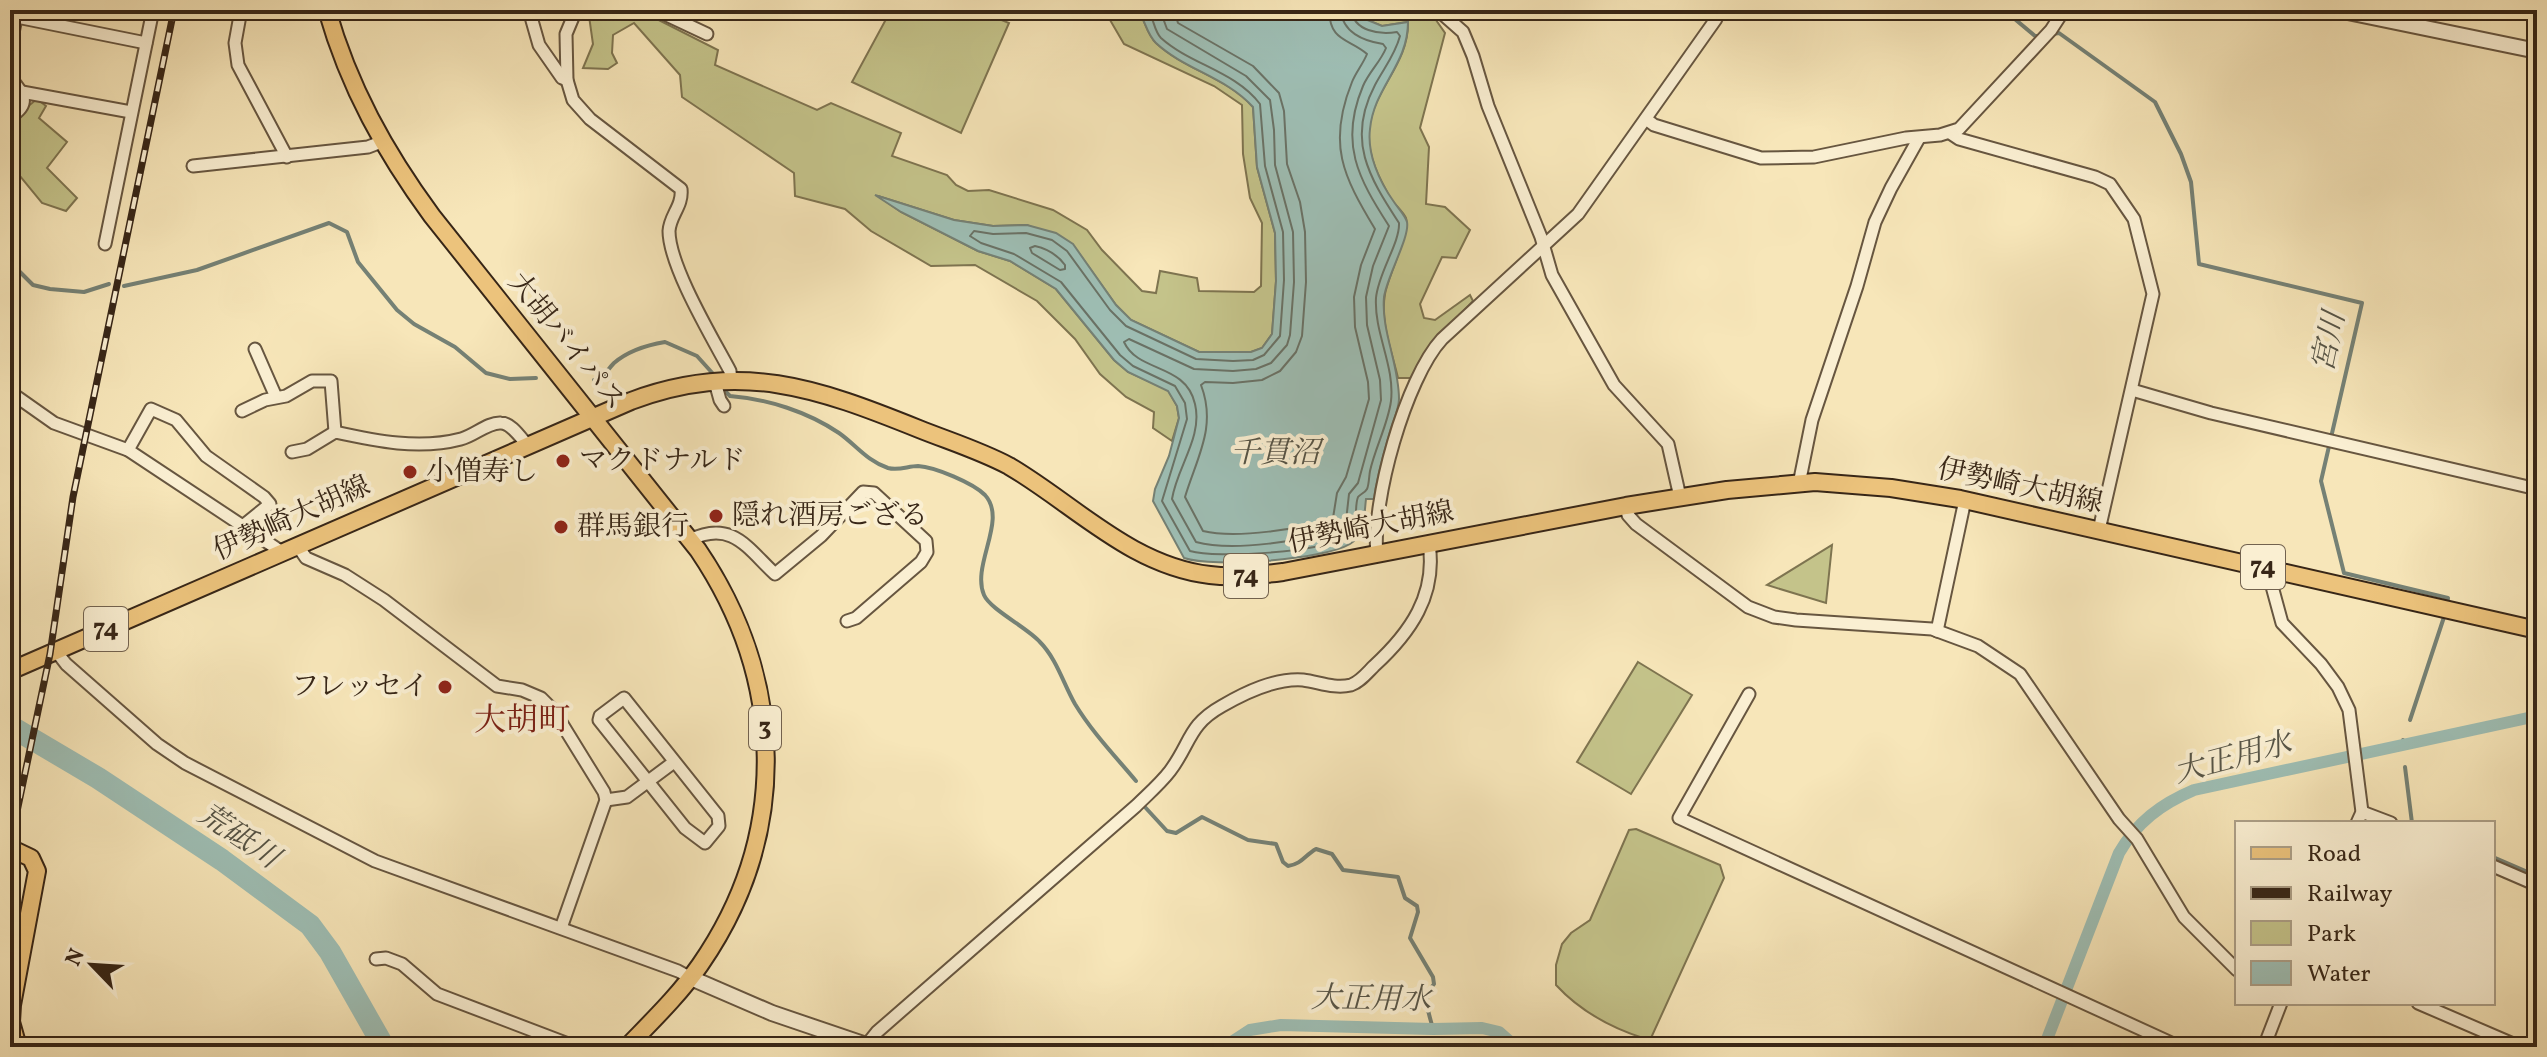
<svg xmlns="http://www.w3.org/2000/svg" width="2547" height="1057" font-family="Vollkorn,'Noto Serif JP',serif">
<rect width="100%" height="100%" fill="#f7e6b9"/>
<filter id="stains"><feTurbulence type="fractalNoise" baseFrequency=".0025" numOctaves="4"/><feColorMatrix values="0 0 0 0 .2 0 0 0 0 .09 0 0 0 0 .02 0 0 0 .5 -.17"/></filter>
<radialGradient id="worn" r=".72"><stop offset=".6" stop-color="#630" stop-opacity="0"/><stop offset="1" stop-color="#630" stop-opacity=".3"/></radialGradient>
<g fill="#c4c38a" stroke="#7e7450" stroke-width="2">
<path d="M592 10H639L718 50 715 65 817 110 831 103 901 133 892 156 947 175 956 185 968 191 989 190 1053 210 1087 230 1102 250 1142 291 1156 293 1160 271 1197 278 1199 291 1254 292 1261 286 1262 223 1250 198 1243 154 1242 105 1214 86 1124 44 1106 13 1099 10H1138C1145 20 1147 35 1156 43 1185 70 1226 77 1253 107L1257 167 1275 233 1276 281 1272 334 1262 348 1251 352H1199L1131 320 1116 305 1073 245 1027 225 993 226 954 220 878 196 901 212 978 251 1010 261 1056 289 1114 360 1128 372 1168 390 1177 406 1179 418 1172 441 1153 428 1154 412 1126 397 1100 374 1075 339 1037 301 975 265 931 266 871 231 845 209 795 196 794 173 682 97 680 75 634 23 613 35 612 53 617 63 608 69 583 68 593 44 589 16Z"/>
<path d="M891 10H987V14L1009 23 961 133 852 82Z"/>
<path d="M1358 10H1429L1445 33 1420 128 1429 147 1426 204 1445 207 1470 230 1456 258 1442 257 1420 304 1424 318 1435 320 1470 295 1473 301 1430 346 1411 378H1398C1392 352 1380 322 1385 294 1388 276 1411 231 1406 218 1403 211 1395 205 1391 199 1379 178 1367 155 1369 130 1373 89 1409 64 1408 22L1382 26 1360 17Z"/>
<path d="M37 99 46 106 39 118 67 142 47 168 77 198 66 211 42 203 10 164V121Z"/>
<path d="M1832 545 1826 603 1767 585Z"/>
<path d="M1638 662 1692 695 1631 794 1577 762Z"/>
<path d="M1636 829 1720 865 1724 878 1651 1038H1643C1609 1027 1580 1011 1556 985V965L1562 944 1571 933 1590 920 1629 830Z"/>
</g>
<path fill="#9ebeb4" stroke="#758175" stroke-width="2" d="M1138 10H1358L1360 17 1382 26 1408 22C1408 65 1374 87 1370 129 1367 154 1379 181 1394 202 1398 208 1405 215 1407 222 1410 237 1387 276 1384 297 1381 331 1399 364 1399 399 1399 408 1394 419 1391 428 1384 452 1377 474 1374 499H1366C1364 515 1365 535 1350 544 1323 560 1214 568 1184 558L1153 501 1155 489 1169 456 1179 418 1177 406 1168 391 1128 372 1114 360 1056 289 1010 261 978 251 901 212 875 195 954 220 993 226 1027 225 1056 233 1073 244 1116 305 1131 320 1199 352H1251L1262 348 1272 334 1276 281 1275 233 1257 167 1253 107C1226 77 1185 70 1156 43 1147 35 1145 20 1138 10Z"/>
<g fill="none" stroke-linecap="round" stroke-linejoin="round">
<g stroke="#6a7266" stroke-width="2">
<path d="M1148 10C1154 19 1154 31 1161 38 1191 65 1235 71 1260 104L1265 166 1283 232 1284 280 1280 336 1264 355 1253 360 1233 361 1196 359 1126 326 1110 310 1067 251 1052 240 1026 233 993 234 974 231 970 236 981 243 1014 254 1061 282 1120 355 1133 366 1175 386 1185 403 1187 419 1162 501 1190 551C1217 559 1323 552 1346 537 1361 528 1353 510 1358 497 1360 494 1365 493 1367 489 1369 485 1369 476 1370 471 1375 448 1388 424 1391 401 1395 366 1374 333 1376 298 1378 273 1400 243 1399 223 1369 177 1346 140 1375 85 1384 68 1395 55 1400 36L1397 32C1379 35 1354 31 1351 10"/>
<path d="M1160 10 1167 29 1246 76 1270 100 1274 130 1275 165 1293 232 1294 282 1290 335 1287 345 1271 363 1256 369 1233 371 1194 369 1129 339 1124 342C1138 373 1186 363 1195 404 1203 437 1177 467 1172 499L1196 542C1233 552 1305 541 1341 528L1346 521 1349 494 1358 483 1381 400 1380 380 1367 325 1366 297 1373 266 1389 226C1358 178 1339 143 1363 86 1369 72 1381 61 1386 48L1383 44C1363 41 1342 32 1341 10"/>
<path d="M1174 10 1178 23 1253 66 1279 93 1284 111 1287 164 1300 202 1305 232 1306 282 1302 336 1296 352 1280 371 1262 380 1233 383 1205 382 1201 385C1217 427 1197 457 1185 497L1203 531C1236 539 1302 529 1333 518L1337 493 1346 477 1369 399 1368 382 1355 327 1354 297 1361 265 1375 229C1343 176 1327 144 1352 82 1356 72 1363 64 1367 54 1348 38 1330 42 1329 10"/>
<path d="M1035 246C1048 249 1057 254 1065 265V269L1060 270 1032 253 1030 248Z"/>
</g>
<g stroke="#758175" stroke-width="4">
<path d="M2004 10 2035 36H2040"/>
<path d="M2053 34 2059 33 2155 102 2181 154 2191 182 2199 264 2362 303 2321 481 2344 573 2448 598 2447 606"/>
<path d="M10 262 33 285 50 289 84 292 109 284"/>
<path d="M124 286 197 270 329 223 347 232 358 262 397 310 414 324 455 347 486 373 510 379 536 378"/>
<path d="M594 380C605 378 606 371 614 363 628 351 647 345 665 342L697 356 715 376"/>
<path d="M726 392 730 396C768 399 808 412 839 433 856 445 867 461 888 468 899 471 908 466 918 466 935 467 973 483 985 495 1008 520 971 565 984 595 990 609 1026 627 1039 641 1057 659 1063 683 1075 704 1092 732 1115 756 1136 781"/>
<path d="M2410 720 2445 614"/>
<path d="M2402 748 2403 740"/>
<path d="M2405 767 2412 823"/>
<path d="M1144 806 1167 831 1176 833 1202 817 1248 840 1276 844 1283 862 1288 866C1302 864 1305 855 1316 849L1332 854 1343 870 1398 877 1405 898 1417 906 1418 912 1410 938 1433 977 1434 984C1421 998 1429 1012 1433 1029"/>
<path d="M2493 857 2537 876"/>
</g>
<g stroke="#9ebeb4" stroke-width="12">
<path d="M1224 1047 1250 1030 1281 1025 1433 1029 1482 1028 1499 1032 1516 1047"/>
<path d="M2044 1047 2119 853C2137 822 2161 804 2194 790L2537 716"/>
</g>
<path stroke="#9ebeb4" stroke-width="22" d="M10 726 98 778 222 860 310 925 330 952 384 1047"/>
<defs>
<g id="minor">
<path d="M241 10 235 43 238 65 287 157"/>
<path d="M529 10 539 45 562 78 567 80"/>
<path d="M576 10 566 34 567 80 573 100 590 119 681 189C683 206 670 215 669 231 669 266 713 339 730 371L731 380"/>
<path d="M656 10 707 34"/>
<path d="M1438 10 1463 32 1473 56 1488 106 1541 237 1552 275 1614 385 1668 444 1680 497"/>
<path d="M17 17 146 43"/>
<path d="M10 48 17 13"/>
<path d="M10 77C22 93 33 103 10 117"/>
<path d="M22 92 131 112"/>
<path d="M1646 119 1654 125 1761 158 1814 157 1906 138 1940 135 1959 129 2051 30 2064 10"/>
<path d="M1950 133 1959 139 2095 177 2110 184 2134 219 2153 294 2099 530"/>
<path d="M193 166 368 147 381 142"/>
<path d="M105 244 153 10"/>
<path d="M255 349 276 397"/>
<path d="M715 382 720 400 724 406"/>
<path d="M2132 390 2211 413 2537 489"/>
<path d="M10 392 54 423 128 450 282 552"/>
<path d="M242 411 265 400 286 396 312 381H331L335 432"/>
<path d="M128 450 151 409 176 420 206 456 264 497 270 504 244 525"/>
<path d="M292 452 307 449 335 432C376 441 419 450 461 439 474 436 488 422 501 423 512 423 522 440 529 447"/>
<path d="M1799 484 1812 420 1857 286 1875 222 1891 188 1919 138"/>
<path d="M1626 506 1628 515 1636 524 1748 607 1774 617 1796 620 1932 629 1978 646 2020 674 2119 819 2137 839 2184 917 2237 970"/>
<path d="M690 540C732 519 748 549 775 574L821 536 863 492 874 493 926 541 927 552 921 562 856 618 847 621"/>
<path d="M297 545 306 558 345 575 384 600 497 686 522 690 541 698 554 711 604 792 606 800 561 928"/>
<path d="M1377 555C1371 502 1406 378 1442 339L1578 214 1716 19 1703 10"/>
<path d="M2267 568 2282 623 2321 664 2338 687 2349 710 2362 812 2357 823"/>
<path d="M1937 631 1965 500"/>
<path d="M56 651 66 664 157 744 185 763 375 861 678 971 691 978"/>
<path d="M1749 694 1679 818 2180 1047"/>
<path d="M624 698 718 816 719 826 705 843 685 828 599 720 600 716Z"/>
<path d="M606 800 627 797 674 762"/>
<path d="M2362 812 2391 823"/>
<path d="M2493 866 2537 885"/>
<path d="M376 959 386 958 402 964 437 994 576 1047"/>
<path d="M2418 1003 2520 1047"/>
<path d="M865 1047 877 1032 1136 806C1147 795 1160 784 1170 771 1191 743 1188 725 1222 706 1246 692 1275 678 1303 680 1319 682 1334 689 1351 685 1360 682 1367 673 1374 666 1410 633 1437 595 1429 544"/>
<path d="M2264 1047 2281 1003"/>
</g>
<g id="tertiary">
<path d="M2338 10 2537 51"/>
<path d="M691 978 772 1013 872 1047"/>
</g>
<g id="primary">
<path d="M327 10C349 87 385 152 432 216L698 550C786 680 790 835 700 965 679 995 652 1021 627 1047"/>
<path d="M10 671 631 401C740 360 817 388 919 429 949 441 981 451 1009 466 1074 504 1131 566 1210 575 1234 578 1259 575 1283 572L1626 506 1727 490 1815 482 1891 488 1960 499 2537 630"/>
<path d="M10 848 31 858 37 871 12 1005 11 1022 18 1047"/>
</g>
</defs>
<use href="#minor" stroke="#675640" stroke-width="15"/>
<use href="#tertiary" stroke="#675640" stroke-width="18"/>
<use href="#primary" stroke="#372617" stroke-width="20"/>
<use href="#minor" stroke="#faefd2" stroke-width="11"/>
<use href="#tertiary" stroke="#faefd2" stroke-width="14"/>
<use href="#primary" stroke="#ecc37c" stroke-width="16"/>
<defs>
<path id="rail" d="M10 845 50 654 73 497 174 10"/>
</defs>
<use href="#rail" stroke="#372617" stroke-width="7"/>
<use href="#rail" stroke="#faefd2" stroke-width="4" stroke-dasharray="12" stroke-linecap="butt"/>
</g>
<g fill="#8f2418" stroke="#faefd2" stroke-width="3">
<circle cx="563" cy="461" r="8"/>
<circle cx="410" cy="472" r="8"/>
<circle cx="716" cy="516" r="8"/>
<circle cx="561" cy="527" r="8"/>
<circle cx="445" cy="687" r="8"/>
</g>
<g text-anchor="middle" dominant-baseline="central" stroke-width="8" stroke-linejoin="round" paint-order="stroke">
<g fill="#faefd2" stroke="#72624f" stroke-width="2">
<rect x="2241" y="545" width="44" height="44" rx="6"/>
<rect x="1224" y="554" width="44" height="44" rx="6"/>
<rect x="84" y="607" width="44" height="44" rx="6"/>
<rect x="749" y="706" width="32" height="44" rx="6"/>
</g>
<g font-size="26" font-weight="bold" fill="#372617">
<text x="2263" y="567">74</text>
<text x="1246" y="576">74</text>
<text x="106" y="629">74</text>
<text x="765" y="728">3</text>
</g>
<g font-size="28" fill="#372617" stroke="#faefd2">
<text transform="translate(566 342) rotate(51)">大胡バイパス</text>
<text transform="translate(2020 487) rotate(12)">伊勢崎大胡線</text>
<text transform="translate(292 519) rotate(-24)">伊勢崎大胡線</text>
<text transform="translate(1371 528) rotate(-11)">伊勢崎大胡線</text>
</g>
<g font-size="28" fill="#372617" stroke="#faefd2" text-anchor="start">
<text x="579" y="461">マクドナルド</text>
<text x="426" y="472">小僧寿し</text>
<text x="732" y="516">隠れ酒房ござる</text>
<text x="577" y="527">群馬銀行</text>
<text x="429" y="687" text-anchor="end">フレッセイ</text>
</g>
<g font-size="30" font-style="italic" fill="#565446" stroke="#faefd2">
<text transform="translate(2330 342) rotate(-78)">宮川</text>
<text x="1275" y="454">千貫沼</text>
<text transform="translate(2233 759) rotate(-15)">大正用水</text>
<text transform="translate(238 837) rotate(34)">荒砥川</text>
<text transform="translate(1371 1000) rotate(1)">大正用水</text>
</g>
<g font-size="32" fill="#7a1f14" stroke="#faefd2">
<text x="522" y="722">大胡町</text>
</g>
</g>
<rect width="2547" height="1057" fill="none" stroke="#f7e6b9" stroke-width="40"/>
<rect x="12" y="12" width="2523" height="1033" fill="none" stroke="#372617" stroke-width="4"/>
<rect x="20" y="20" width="2507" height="1017" fill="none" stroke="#372617" stroke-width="2"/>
<rect x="2235" y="821" width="260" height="184" fill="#faefd2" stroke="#ac9f87" stroke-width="2"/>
<rect x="2251" y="847" width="40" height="12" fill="#ecc37c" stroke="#ac9f87" stroke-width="2"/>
<text x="2307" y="861" font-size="24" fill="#372617">Road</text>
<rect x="2251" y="887" width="40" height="12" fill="#372617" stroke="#ac9f87" stroke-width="2"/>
<text x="2307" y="901" font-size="24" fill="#372617">Railway</text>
<rect x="2251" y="921" width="40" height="24" fill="#c4c38a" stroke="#ac9f87" stroke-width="2"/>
<text x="2307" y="941" font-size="24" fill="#372617">Park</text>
<rect x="2251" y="961" width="40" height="24" fill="#9ebeb4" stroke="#ac9f87" stroke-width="2"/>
<text x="2307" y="981" font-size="24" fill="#372617">Water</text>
<g transform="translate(92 965) rotate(295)" stroke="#faefd2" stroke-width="6" paint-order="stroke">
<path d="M0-6L14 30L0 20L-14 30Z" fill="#372617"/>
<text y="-12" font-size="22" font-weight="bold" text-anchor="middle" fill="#372617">N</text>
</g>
<rect width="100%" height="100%" filter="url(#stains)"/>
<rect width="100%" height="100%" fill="url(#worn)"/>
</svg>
